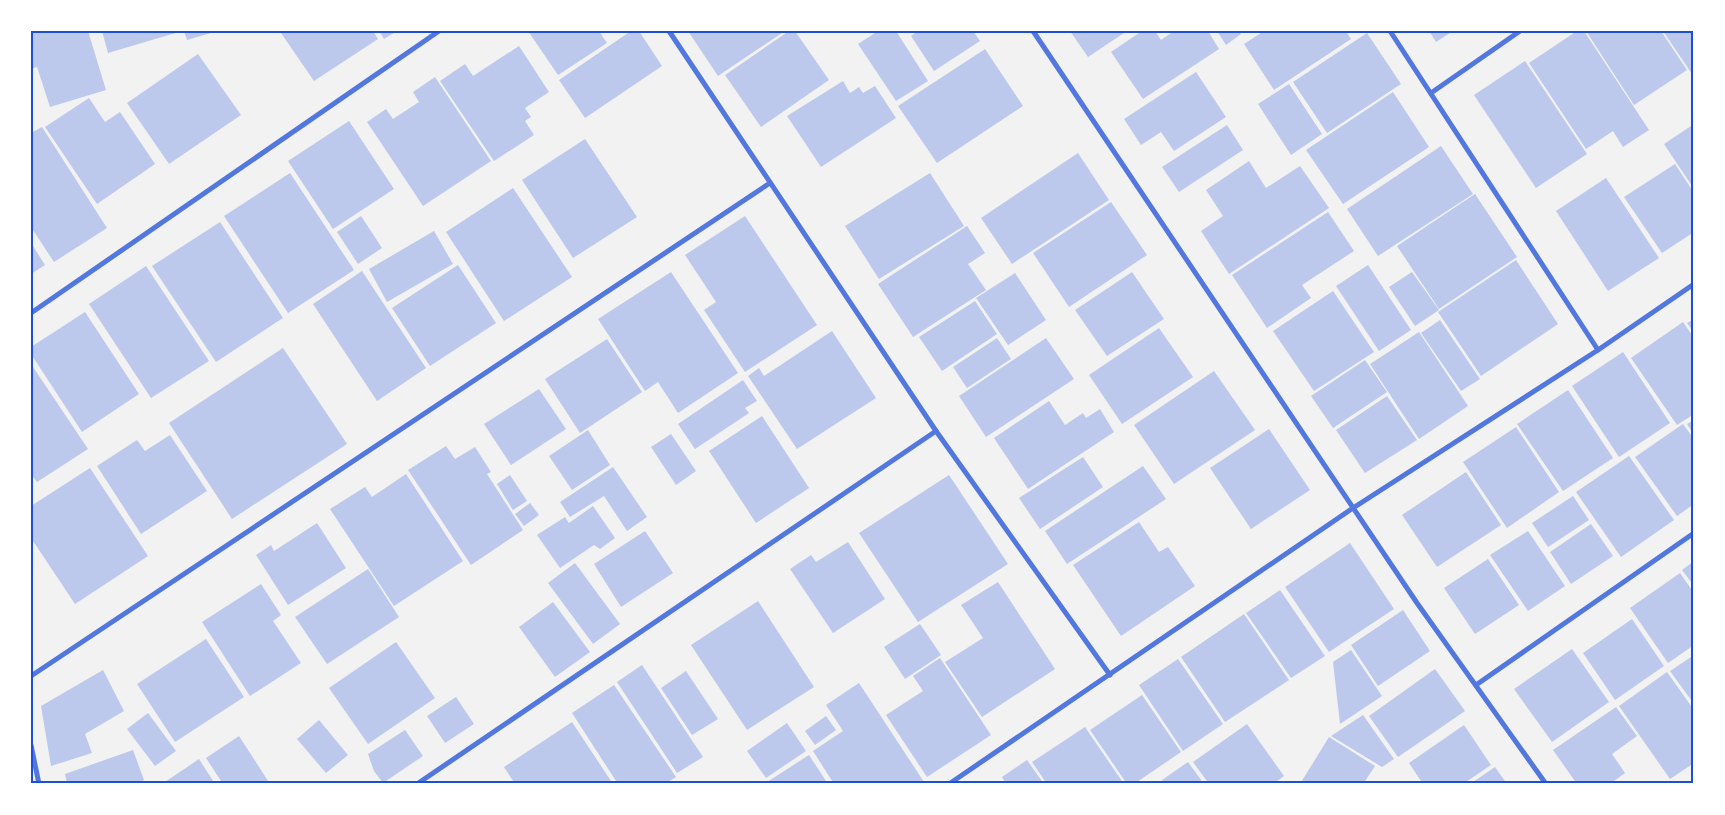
<svg xmlns="http://www.w3.org/2000/svg" width="1725" height="815" font-family="Montserrat,sans-serif">
<rect width="100%" height="100%" fill="#f2f2f2"/>
<g fill="#bdc9ec">
<path d="M31 31H88L106 90 50 107 37 67 31 69Z"/>
<path d="M102 31H179V32L108 53Z"/>
<path d="M184 31H214V32L187 40Z"/>
<path d="M284 31H373L378 39 314 81 281 33Z"/>
<path d="M379 31H397L384 39Z"/>
<path d="M528 31H599L607 43 558 75Z"/>
<path d="M631 31H639L662 66 585 118 559 80Z"/>
<path d="M688 31H785L718 76Z"/>
<path d="M789 31H795L829 80 761 127 725 75Z"/>
<path d="M878 31H896L928 81 896 101 858 44Z"/>
<path d="M918 31H973L980 41 934 71 911 36Z"/>
<path d="M1070 31H1127L1088 57Z"/>
<path d="M1142 31H1155L1161 40 1174 31H1208L1219 49 1143 99 1111 52Z"/>
<path d="M1217 31H1239L1241 34 1226 45Z"/>
<path d="M1264 31H1346L1351 39 1274 90 1244 44Z"/>
<path d="M1429 31H1453L1436 42Z"/>
<path d="M1577 31H1584L1649 130 1623 147 1613 131 1586 149 1529 63Z"/>
<path d="M1586 31H1661L1687 70 1634 105Z"/>
<path d="M1663 31H1694V77Z"/>
<path d="M1367 33 1401 84 1327 133 1293 82Z"/>
<path d="M519 46 549 92 525 108 531 117 525 121 534 135 494 161 440 81 465 64 473 76Z"/>
<path d="M985 49 1023 106 937 163 898 106Z"/>
<path d="M198 54 241 115 169 164 127 103Z"/>
<path d="M1525 61 1587 154 1536 188 1474 95Z"/>
<path d="M1196 72 1226 117 1174 151 1161 132 1141 145 1124 119Z"/>
<path d="M435 77 491 161 423 206 367 122 386 109 393 119 419 102 413 92Z"/>
<path d="M843 81 850 93 859 87 863 93 875 86 896 118 821 167 787 116Z"/>
<path d="M1289 84 1322 134 1291 155 1258 104Z"/>
<path d="M1393 92 1429 147 1343 204 1306 150Z"/>
<path d="M89 98 105 122 120 112 155 164 97 204 45 127Z"/>
<path d="M349 121 394 189 333 229 288 161Z"/>
<path d="M1694 124V189L1664 144Z"/>
<path d="M1227 125 1243 150 1179 192 1162 167Z"/>
<path d="M42 127 107 228 54 262 31 227V133Z"/>
<path d="M585 139 637 217 573 258 522 180Z"/>
<path d="M1441 146 1473 194 1378 256 1347 209Z"/>
<path d="M1078 153 1109 200 1012 264 981 218Z"/>
<path d="M1249 161 1266 188 1300 166 1329 208 1229 274 1201 231 1223 216 1206 190Z"/>
<path d="M1675 164 1694 193V232L1662 253 1624 197Z"/>
<path d="M290 173 354 270 288 313 224 216Z"/>
<path d="M930 173 964 226 879 279 845 226Z"/>
<path d="M1606 178 1659 258 1608 291 1556 211Z"/>
<path d="M513 188 572 277 504 321 446 232Z"/>
<path d="M1475 194 1517 257 1439 309 1397 246Z"/>
<path d="M1111 202 1147 255 1069 307 1033 253Z"/>
<path d="M1328 212 1354 251 1302 285 1311 298 1267 328 1232 275Z"/>
<path d="M361 216 382 248 358 264 337 232Z"/>
<path d="M745 216 817 325 745 372 704 310 716 302 685 255Z"/>
<path d="M220 222 283 318 216 362 152 266Z"/>
<path d="M967 226 985 253 968 264 986 290 913 337 878 284Z"/>
<path d="M434 231 453 264 387 302 369 269Z"/>
<path d="M31 243 45 265 31 274Z"/>
<path d="M1516 260 1558 324 1481 376 1438 312Z"/>
<path d="M458 265 496 323 430 366 392 308Z"/>
<path d="M1368 265 1411 330 1379 351 1336 286Z"/>
<path d="M146 266 209 361 151 398 89 304Z"/>
<path d="M362 271 426 368 377 401 313 304Z"/>
<path d="M671 272 738 373 678 413 658 382 645 391 598 319Z"/>
<path d="M1132 272 1164 319 1107 356 1075 310Z"/>
<path d="M1412 272 1439 310 1415 326 1389 287Z"/>
<path d="M1015 273 1046 320 1008 345 976 298Z"/>
<path d="M1333 291 1374 352 1314 391 1273 331Z"/>
<path d="M975 301 997 334 942 371 919 337Z"/>
<path d="M85 312 139 394 82 432 31 354V347Z"/>
<path d="M1694 319V333L1687 323Z"/>
<path d="M1440 320 1480 379 1461 391 1421 333Z"/>
<path d="M1683 322 1694 338V414L1677 425 1631 358Z"/>
<path d="M1159 328 1193 377 1122 424 1089 375Z"/>
<path d="M832 331 876 398 797 449 748 376 759 368 764 376Z"/>
<path d="M1419 332 1468 406 1419 439 1370 364Z"/>
<path d="M997 338 1011 359 967 388 953 367Z"/>
<path d="M1046 338 1074 379 986 437 959 396Z"/>
<path d="M607 339 642 392 580 433 545 379Z"/>
<path d="M283 348 347 444 232 519 169 423Z"/>
<path d="M1623 352 1670 423 1619 457 1572 386Z"/>
<path d="M1365 360 1387 392 1333 428 1311 396Z"/>
<path d="M31 364 88 449 37 482 31 474Z"/>
<path d="M1214 371 1255 430 1174 484 1134 425Z"/>
<path d="M743 380 757 401 745 408 749 413 695 449 678 424Z"/>
<path d="M539 389 566 429 511 465 484 424Z"/>
<path d="M1568 390 1613 458 1563 491 1517 424Z"/>
<path d="M1387 396 1417 440 1365 473 1336 430Z"/>
<path d="M1049 401 1065 425 1083 413 1086 418 1100 409 1114 432 1028 489 994 438Z"/>
<path d="M762 416 809 488 756 523 709 451Z"/>
<path d="M1694 420V435L1687 424Z"/>
<path d="M1683 424 1694 439V504L1677 516 1635 457Z"/>
<path d="M1516 427 1559 492 1507 528 1463 462Z"/>
<path d="M1269 429 1310 490 1251 529 1210 468Z"/>
<path d="M588 430 610 465 572 490 549 456Z"/>
<path d="M671 434 696 471 676 485 651 447Z"/>
<path d="M170 435 207 491 141 534 97 466 137 440 145 451Z"/>
<path d="M446 446 455 459 475 447 491 472 487 474 523 530 471 565 408 470Z"/>
<path d="M1629 456 1674 520 1621 557 1576 492Z"/>
<path d="M1083 457 1103 487 1040 529 1019 498Z"/>
<path d="M1143 466 1166 499 1067 564 1045 531Z"/>
<path d="M613 467 647 517 627 531 604 496 570 517 560 502Z"/>
<path d="M90 468 148 556 75 604 31 538V506Z"/>
<path d="M1466 472 1501 525 1437 567 1402 515Z"/>
<path d="M406 474 463 561 394 606 330 509 365 487 372 497Z"/>
<path d="M510 475 527 501 513 510 497 484Z"/>
<path d="M949 475 1008 564 918 622 859 533Z"/>
<path d="M1573 496 1589 520 1548 547 1532 523Z"/>
<path d="M530 503 539 515 524 526 515 514Z"/>
<path d="M593 506 615 538 600 549 594 545 560 568 537 535 565 517 569 523Z"/>
<path d="M1139 522 1159 552 1168 547 1195 586 1121 636 1073 565Z"/>
<path d="M317 523 346 568 288 605 256 555 271 545 274 551Z"/>
<path d="M1591 524 1613 556 1571 584 1550 552Z"/>
<path d="M645 531 673 573 621 607 594 564Z"/>
<path d="M1528 531 1565 586 1528 611 1490 555Z"/>
<path d="M848 542 885 599 833 633 790 569 811 555 816 562Z"/>
<path d="M1350 543 1394 609 1329 652 1285 587Z"/>
<path d="M1488 559 1519 605 1475 634 1444 588Z"/>
<path d="M1694 561V586L1682 570Z"/>
<path d="M575 563 620 624 593 644 548 583Z"/>
<path d="M368 569 399 617 327 664 295 617Z"/>
<path d="M1680 573 1694 593V645L1668 663 1630 608Z"/>
<path d="M998 582 1055 669 982 717 945 662 983 638 961 605Z"/>
<path d="M261 584 281 615 273 621 301 663 250 696 202 622Z"/>
<path d="M1280 590 1325 656 1291 678 1246 613Z"/>
<path d="M758 601 814 687 747 730 691 645Z"/>
<path d="M553 602 590 652 555 677 519 627Z"/>
<path d="M1403 610 1430 651 1378 686 1351 645Z"/>
<path d="M1244 614 1289 680 1225 722 1181 657Z"/>
<path d="M1632 619 1664 666 1615 700 1583 653Z"/>
<path d="M920 624 941 655 905 679 884 647Z"/>
<path d="M206 639 244 697 175 742 137 684Z"/>
<path d="M396 642 435 698 368 744 329 688Z"/>
<path d="M1572 649 1609 702 1552 742 1514 689Z"/>
<path d="M1351 650 1382 696 1340 724 1333 662Z"/>
<path d="M1694 655V704L1670 671Z"/>
<path d="M940 658 991 735 927 777 886 715 923 691 913 676Z"/>
<path d="M1178 659 1223 724 1183 751 1139 685Z"/>
<path d="M642 665 703 757 677 773 617 682Z"/>
<path d="M1435 669 1465 711 1398 757 1369 716Z"/>
<path d="M103 670 124 711 85 734 92 753 51 766 41 706Z"/>
<path d="M686 671 718 719 692 735 661 688Z"/>
<path d="M1667 672 1694 710V763L1670 779 1619 706Z"/>
<path d="M859 683 924 782 921 784H834L813 751 843 731 826 705Z"/>
<path d="M614 685 676 777 665 784H618L572 713Z"/>
<path d="M1142 695 1181 752 1134 784H1127L1090 730Z"/>
<path d="M456 697 474 724 445 743 427 716Z"/>
<path d="M1616 707 1637 736 1612 754 1625 773 1610 784H1577L1553 750Z"/>
<path d="M148 713 176 751 155 766 127 729Z"/>
<path d="M1363 715 1394 759 1382 767 1331 736Z"/>
<path d="M826 716 836 730 815 745 805 731Z"/>
<path d="M319 720 348 755 326 773 297 739Z"/>
<path d="M572 722 613 784H515L504 767Z"/>
<path d="M787 723 806 751 766 778 747 751Z"/>
<path d="M1247 724 1284 776 1273 784H1209L1193 762Z"/>
<path d="M1464 725 1491 765 1463 784H1423L1409 763Z"/>
<path d="M1085 727 1124 784H1047L1032 762Z"/>
<path d="M405 730 423 756 383 783 374 771 368 754Z"/>
<path d="M239 736 270 784H223L206 758Z"/>
<path d="M1329 737 1375 766 1363 784H1300Z"/>
<path d="M133 750 144 780 138 784H67L65 774Z"/>
<path d="M809 755 828 784H764Z"/>
<path d="M199 759 215 784H162Z"/>
<path d="M1027 760 1044 784H1006L1002 777Z"/>
<path d="M1188 762 1204 784H1164L1162 780Z"/>
<path d="M1495 767 1507 784H1470Z"/>
</g>
<g fill="none" stroke-linecap="round" stroke-linejoin="round">
<g stroke="#5277de" stroke-width="5">
<path d="M669 31 936 431 1110 675"/>
<path d="M1033 31 1417 603 1546 784"/>
<path d="M1390 31 1598 350"/>
<path d="M1431 93 1520 31"/>
<path d="M31 313 439 31"/>
<path d="M31 676 770 183"/>
<path d="M1476 685 1694 533"/>
<path d="M31 745 39 784"/>
<path d="M417 784 936 431"/>
<path d="M949 784 1353 508 1598 350 1694 284"/>
</g>
</g>
<rect width="1725" height="815" fill="none" stroke="#ffffff" stroke-width="65"/>
<rect x="32" y="32" width="1660" height="750" fill="none" stroke="#1d4ed8" stroke-width="2"/>
</svg>
